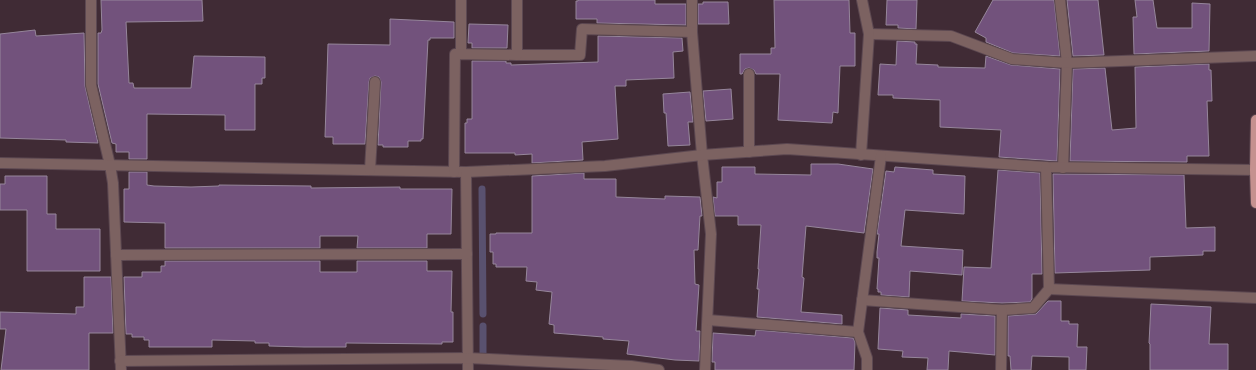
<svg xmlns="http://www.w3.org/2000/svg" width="1256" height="370" font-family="'Space Grotesk',sans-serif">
<rect width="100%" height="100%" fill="#402b35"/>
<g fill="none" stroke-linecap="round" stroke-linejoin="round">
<g stroke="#59516f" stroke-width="7">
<path d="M482 189 483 314"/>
<path d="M483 326V353"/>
</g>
</g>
<g fill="#72527c" stroke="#96869b">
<path d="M101 0H202L203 21 126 22 129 83H133L134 88H191L194 56 265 57V78H262V84H255V130H225V115L147 114V159H129V152H116V144L112 143 98 84V33H101L102 30Z"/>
<path d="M578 0H655V4H686V25L597 23V19H576V1H578Z"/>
<path d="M774 0H849L850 33H855V66H840L838 113 833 112 832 123 778 120 780 74H756L754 70 749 68 745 69 742 74H740V54H771V48H775Z"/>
<path d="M887 0H917L916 29 898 28V25H886Z"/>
<path d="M993 0H1054L1060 56 1013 53 986 42V38L975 32Z"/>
<path d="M1067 0H1098L1104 55 1073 56Z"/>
<path d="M1135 0H1153L1157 28H1192V3L1210 4 1209 51 1134 54 1133 17H1137Z"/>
<path d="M703 2H728L729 24H698V4H703Z"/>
<path d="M390 19 454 22V38H430V40H428L423 139H421V141H408V147H383V145H378L381 82 379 77 375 76 370 78 369 82 365 144H333V137H325L328 44 390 45Z"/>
<path d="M469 24 508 25 507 48H472V43H468Z"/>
<path d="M35 30 36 36 84 33 85 86 98 143 66 142V140L0 138V34Z"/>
<path d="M598 36 682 38 683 51 673 52 674 78 626 80V86H615L618 139 582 142 583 160 532 163V154L515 155V153H465V123H467V119H472V61H506V63H511V65L598 62Z"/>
<path d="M897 41 915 42V44H917L916 64 938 65V67L985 68 986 56 1011 65 1060 69 1057 161 999 157 1001 130 940 127V100L893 98V95H878L880 64 896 65Z"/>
<path d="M1209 64V70H1211L1212 101H1207L1209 156H1187V162H1184L1070 161 1073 69 1105 68 1112 130 1136 128 1135 67Z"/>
<path d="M731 89 733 119 706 121 703 91Z"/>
<path d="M690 92 693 122H688L690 145 668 146 666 113H664L663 94Z"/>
<path d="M811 164H838L873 169 864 233 806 226 802 277 804 278 801 312 842 315V324L757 317 759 289H757L759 269H758L761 225H738V216H715L713 197 717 198V182H722V167H755V174L811 175Z"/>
<path d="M895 167 933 170V174L965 176 964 214 905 210 901 246 963 250 962 275 910 271 909 297 881 295V292H878V289H877L879 258H877V252L879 234H877L886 171 894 172Z"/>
<path d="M998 170 1040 173 1042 274H1032V299L1030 302 1002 303 962 301 964 267 991 268Z"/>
<path d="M129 172H147V185L154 186 191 187 219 186V185L311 186V188L400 187V189H452L451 234H427V248H357L358 236H320V248H165V223L124 222V189H129Z"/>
<path d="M584 173V179H616V197L665 199V196L700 197 702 216H700L698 250H694L695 284 699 285 696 331H700L699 361 675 360 627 354 629 341 603 339V337L554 333V325L549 324 552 292 536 290 537 282 526 281 527 267H496V264H493V252H490V234H496V233H532V176Z"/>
<path d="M1053 174 1184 175 1186 228 1215 227V251H1203V255L1150 257V270L1055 273Z"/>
<path d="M5 176H47V214H56V229H100V271H27V210H0V184H5Z"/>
<path d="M165 261H320V272H357V261H427V271H452L451 312H453V342H442V344L346 343V347H304L269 346V343H255V341L212 340V347H149V340H144V337H132V334H126L124 277H142V272H161V266H165Z"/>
<path d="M84 277H111L113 333H89V370H1L6 329H0V312L76 314V307H84Z"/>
<path d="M1048 301H1061V321H1069V324H1078L1077 347H1087L1086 370H1069V357L1032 356 1031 370H1011L1010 356H1008V316L1036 314Z"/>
<path d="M1151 304 1211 307 1209 344H1228V370H1150V344L1149 343Z"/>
<path d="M880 308 908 310V315L961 318V314L995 316V355L949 351 948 370H927L928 358 902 357 903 351 878 349Z"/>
<path d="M756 330 853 338 855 342 854 370H715V362H712L713 333 755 336Z"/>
</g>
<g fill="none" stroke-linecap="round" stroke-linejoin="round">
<defs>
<g id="minor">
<path d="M91 0V85L110 165 113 183 121 370"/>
<path d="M692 0V32L702 155 711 234 705 370"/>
<path d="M1060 0 1067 63 1063 168"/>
<path d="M869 34 951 36 1012 59 1067 63 1256 56"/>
<path d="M461 54V0"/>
<path d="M517 55H580L582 29 692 32"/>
<path d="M749 74V152"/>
<path d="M861 155 869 34 862 0"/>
<path d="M0 163 466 172 605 166 702 155 787 149 1046 167 1256 170"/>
<path d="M370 170 375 82"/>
<path d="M454 172 455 54 517 55V0"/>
<path d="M466 172 468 370"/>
<path d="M116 255 467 254"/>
<path d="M1049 289 1256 298"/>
<path d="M862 300 1002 310 1033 308 1049 289 1046 167"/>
<path d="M708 320 858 332"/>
<path d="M120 361 468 358 631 366 659 370"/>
<path d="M867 370V358L858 332 881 156"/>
<path d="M1001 370 1002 310"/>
</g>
<path id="major" d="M1256 120 1255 170 1256 203"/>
</defs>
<use href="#minor" stroke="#5c4851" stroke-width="12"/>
<use href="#major" stroke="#5c4851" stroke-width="12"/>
<use href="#minor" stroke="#7c6261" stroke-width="10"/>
<use href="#major" stroke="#c5918f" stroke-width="10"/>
</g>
</svg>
